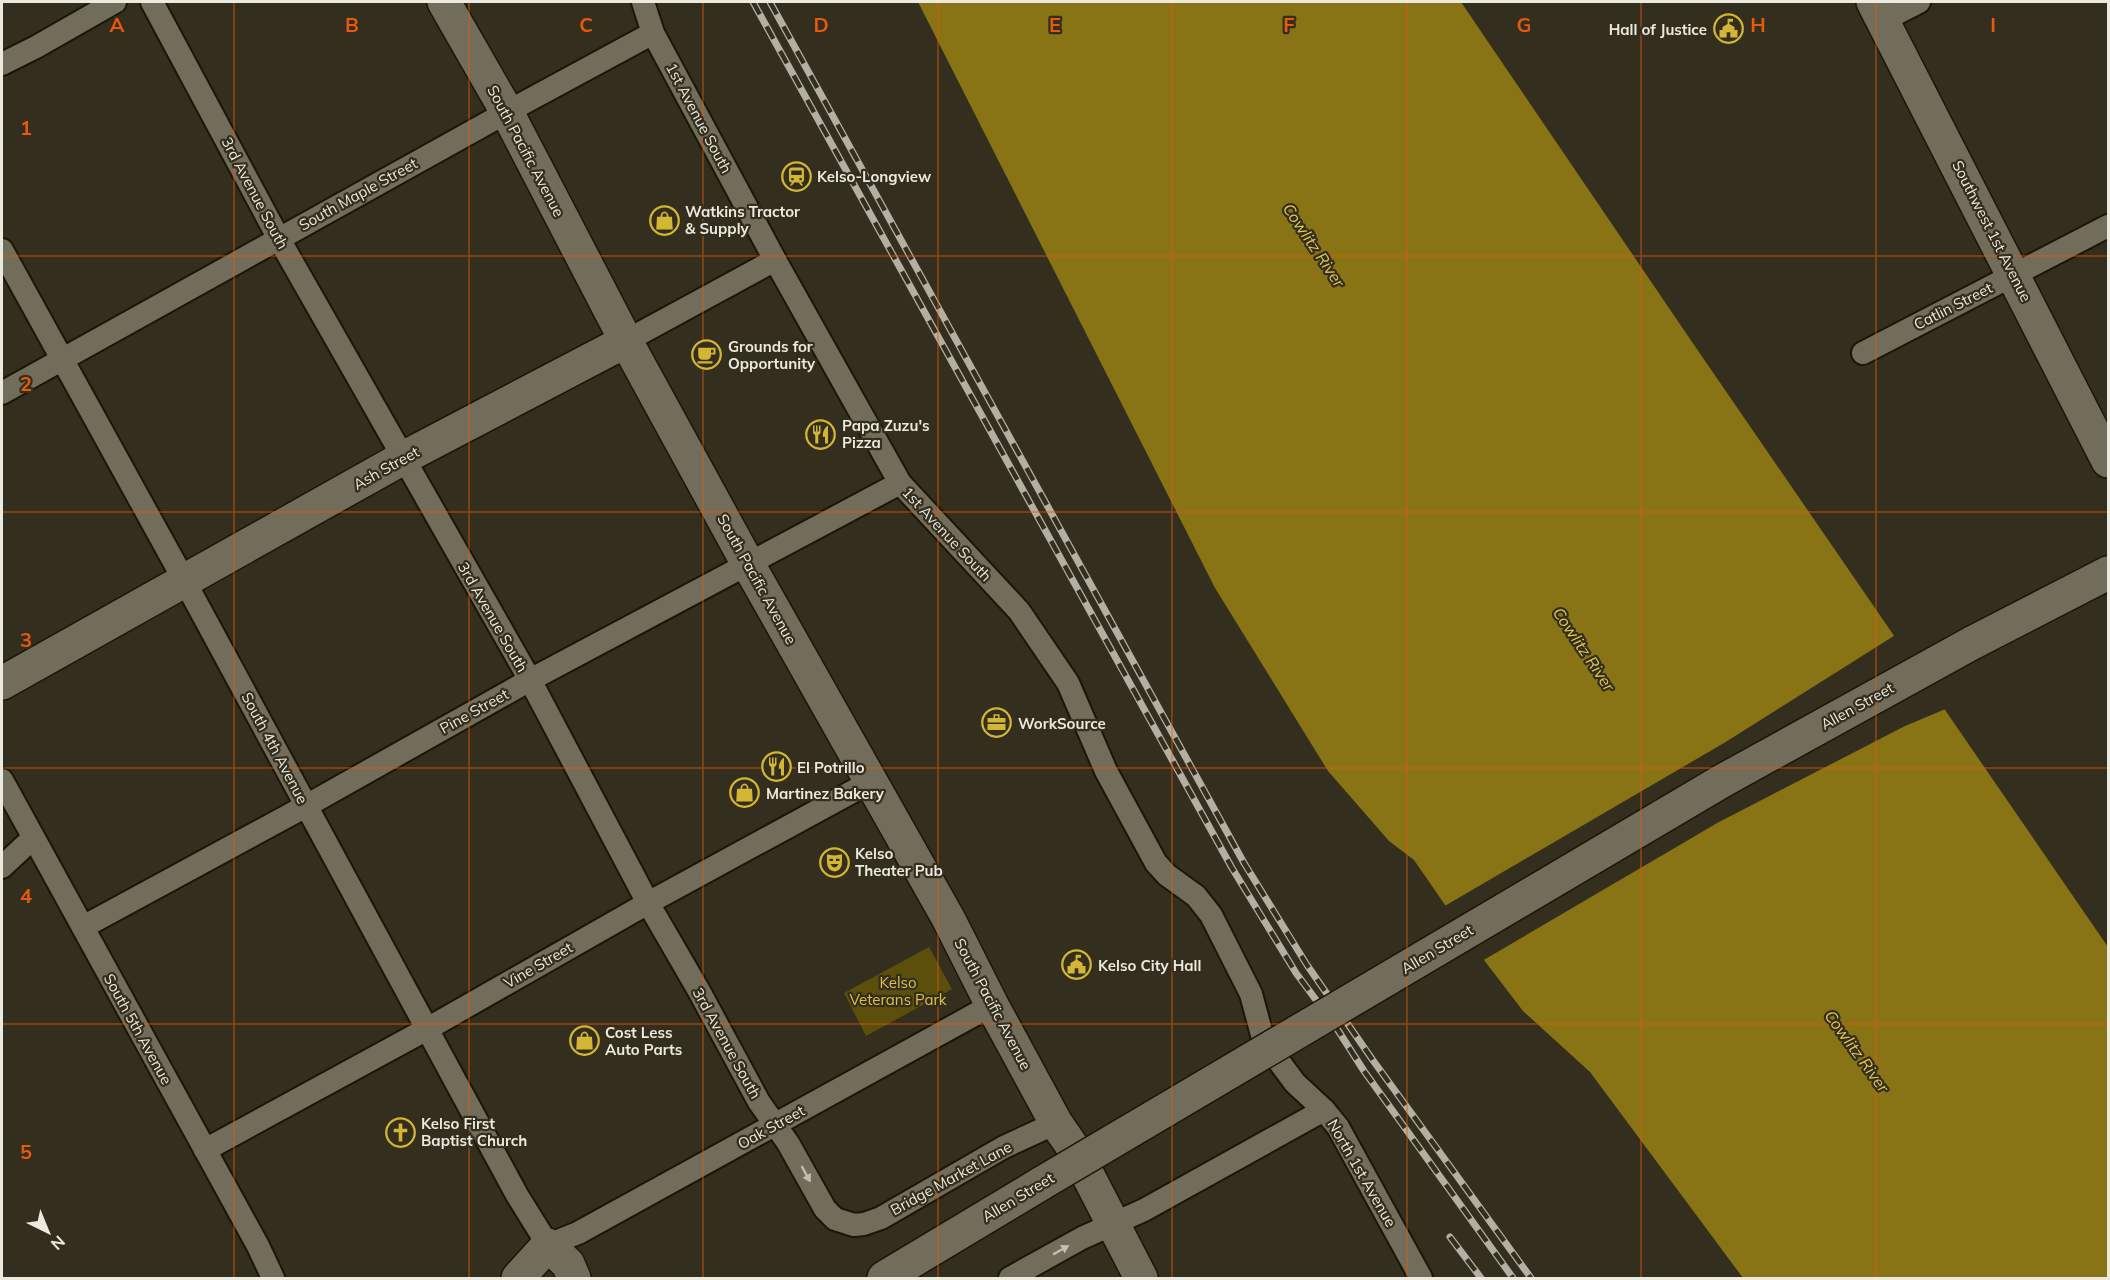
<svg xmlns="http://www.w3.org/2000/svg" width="2110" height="1280" font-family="Mulish,sans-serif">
<rect width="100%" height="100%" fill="#332e1d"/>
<path fill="#5c4e0b" d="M929 947 952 989 866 1036 844 993Z"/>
<path fill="#887315" d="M918 2H1461L1690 339 2108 947V1278H1743L1590 1072 1523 1011 1474 947 1414 860 1389 841 1328 771 1215 588Z"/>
<path fill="#332e1d" d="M1897 634 1948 708 1905 726 1719 822 1482 961 1443 907 1724 743Z"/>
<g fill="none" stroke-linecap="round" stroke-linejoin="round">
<defs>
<g id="street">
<path d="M152 2 279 239 530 680 648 903 699 991 759 1102 788 1143 825 1209 835 1219 854 1225 864 1224 881 1218 1004 1147 1056 1123"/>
<path d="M643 2 653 33 775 260 900 483 1019 611 1068 683 1106 771 1156 863 1167 875 1196 896 1211 915 1251 994 1262 1035 1269 1048 1295 1083 1324 1110 1338 1127 1421 1278"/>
<path d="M1884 20 1919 2"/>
<path d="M2 64 36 47 115 2"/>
<path d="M2 250 184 580 517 1195 548 1245 578 1233 992 1005"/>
<path d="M626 341 775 260"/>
<path d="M1863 353 2108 226"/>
<path d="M2 393 507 112 653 33"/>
<path d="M2 780 258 1246 273 1278"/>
<path d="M2 867 32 839"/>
<path d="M83 927 306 806 530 680 900 483"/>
<path d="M205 1150 427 1029 648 903 872 781"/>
<path d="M1010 1278 1082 1238 1144 1210 1324 1110"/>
</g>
<g id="secondary">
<path d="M444 2 507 112 626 341 748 564 948 918 992 1005 1056 1123 1076 1152 1141 1278"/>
<path d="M1873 2 2108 461"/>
<path d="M1972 643 2108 573"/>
<path d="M2 683 403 458 626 341"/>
<path d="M518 1278 548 1245 568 1264 574 1278"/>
<path d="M884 1278 1042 1183"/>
</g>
</defs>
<use href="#street" stroke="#1b1606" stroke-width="26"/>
<use href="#secondary" stroke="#1b1606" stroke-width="36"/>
<use href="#street" stroke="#726d5a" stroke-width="22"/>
<use href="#secondary" stroke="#726d5a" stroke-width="33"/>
<defs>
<g id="rail">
<path d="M753 2 1232 868 1296 973 1334 1024 1364 1071 1513 1278"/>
<path d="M770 2 1244 863 1307 965 1372 1059 1531 1278"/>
<path d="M1450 1237 1481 1278"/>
</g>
</defs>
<use href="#rail" stroke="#b3afa3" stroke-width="7"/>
<use href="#rail" stroke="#332e1d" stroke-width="4.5" stroke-dasharray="14" stroke-linecap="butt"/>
<defs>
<path id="secondary-bridge" d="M1042 1183 1722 781 1972 643"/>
</defs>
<use href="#secondary-bridge" stroke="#1b1606" stroke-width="36" stroke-linecap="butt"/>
<use href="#secondary-bridge" stroke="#726d5a" stroke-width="33"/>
</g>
<defs><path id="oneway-solid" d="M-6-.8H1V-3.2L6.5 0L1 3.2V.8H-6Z" transform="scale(1.5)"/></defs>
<g fill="#c1beb0">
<use href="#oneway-solid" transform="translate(806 1174) rotate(61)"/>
<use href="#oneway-solid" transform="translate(1061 1250) rotate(-29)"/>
</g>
<path fill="none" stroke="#e8590c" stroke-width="1.5" stroke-opacity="0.55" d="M234 2V1278M469 2V1278M703 2V1278M938 2V1278M1172 2V1278M1407 2V1278M1641 2V1278M1876 2V1278M2 256H2108M2 512H2108M2 768H2108M2 1024H2108"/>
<defs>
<symbol id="civic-ring" viewBox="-11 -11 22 22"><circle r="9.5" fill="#332e1d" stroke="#d4b635" stroke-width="1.5"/><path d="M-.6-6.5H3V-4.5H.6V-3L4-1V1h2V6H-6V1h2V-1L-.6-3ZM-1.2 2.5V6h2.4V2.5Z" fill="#d4b635"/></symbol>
<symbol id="station-ring" viewBox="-11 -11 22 22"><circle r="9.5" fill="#332e1d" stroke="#d4b635" stroke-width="1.5"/><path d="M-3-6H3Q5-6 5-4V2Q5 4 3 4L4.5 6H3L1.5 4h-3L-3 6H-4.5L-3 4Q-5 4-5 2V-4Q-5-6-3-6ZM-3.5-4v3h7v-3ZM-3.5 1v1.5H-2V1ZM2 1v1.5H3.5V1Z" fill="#d4b635"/></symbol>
<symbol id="shop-ring" viewBox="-11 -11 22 22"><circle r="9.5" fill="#332e1d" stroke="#d4b635" stroke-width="1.5"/><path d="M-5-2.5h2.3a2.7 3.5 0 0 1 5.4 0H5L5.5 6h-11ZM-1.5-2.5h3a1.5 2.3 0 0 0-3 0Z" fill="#d4b635"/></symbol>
<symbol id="cafe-ring" viewBox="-11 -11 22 22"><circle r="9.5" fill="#332e1d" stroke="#d4b635" stroke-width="1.5"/><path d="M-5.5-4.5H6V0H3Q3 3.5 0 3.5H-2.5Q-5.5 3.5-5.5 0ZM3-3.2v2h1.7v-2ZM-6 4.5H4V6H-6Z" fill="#d4b635"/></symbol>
<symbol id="restaurant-ring" viewBox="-11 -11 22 22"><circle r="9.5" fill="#332e1d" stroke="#d4b635" stroke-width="1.5"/><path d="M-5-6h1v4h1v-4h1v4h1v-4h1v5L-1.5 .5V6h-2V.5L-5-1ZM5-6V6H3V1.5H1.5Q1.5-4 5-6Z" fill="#d4b635"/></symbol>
<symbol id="office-ring" viewBox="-11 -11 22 22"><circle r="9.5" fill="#332e1d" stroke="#d4b635" stroke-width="1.5"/><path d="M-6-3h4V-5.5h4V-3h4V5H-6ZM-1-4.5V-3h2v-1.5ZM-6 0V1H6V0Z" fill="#d4b635"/></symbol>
<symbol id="theatre-ring" viewBox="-11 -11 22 22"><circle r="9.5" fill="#332e1d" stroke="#d4b635" stroke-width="1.5"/><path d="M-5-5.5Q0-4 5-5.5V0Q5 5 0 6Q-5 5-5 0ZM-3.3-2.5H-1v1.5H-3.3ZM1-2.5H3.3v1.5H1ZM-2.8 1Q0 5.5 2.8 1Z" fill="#d4b635"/></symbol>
<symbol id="church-ring" viewBox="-11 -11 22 22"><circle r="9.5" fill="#332e1d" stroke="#d4b635" stroke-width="1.5"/><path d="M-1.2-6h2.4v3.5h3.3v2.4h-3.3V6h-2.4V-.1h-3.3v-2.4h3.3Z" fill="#d4b635"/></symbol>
</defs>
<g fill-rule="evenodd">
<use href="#civic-ring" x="1712" y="12" width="33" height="33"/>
<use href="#station-ring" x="780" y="160" width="33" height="33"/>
<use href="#shop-ring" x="648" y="204" width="33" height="33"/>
<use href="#cafe-ring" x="690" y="338" width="33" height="33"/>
<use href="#restaurant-ring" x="804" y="418" width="33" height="33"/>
<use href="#office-ring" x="980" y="706" width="33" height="33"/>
<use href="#restaurant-ring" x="760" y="750" width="33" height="33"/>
<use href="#shop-ring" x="728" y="776" width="33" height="33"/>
<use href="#theatre-ring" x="818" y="846" width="33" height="33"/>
<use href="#civic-ring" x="1060" y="948" width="33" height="33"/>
<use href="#shop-ring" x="568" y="1024" width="33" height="33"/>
<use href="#church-ring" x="384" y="1116" width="33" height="33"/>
</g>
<g text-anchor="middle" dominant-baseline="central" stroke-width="4.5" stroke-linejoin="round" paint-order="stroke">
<g font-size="15" font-weight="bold" fill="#ece9de" stroke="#332e1d" text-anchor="start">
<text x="1707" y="29" text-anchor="end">Hall of Justice</text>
<text x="817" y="176">Kelso-Longview</text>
<text x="685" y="211">Watkins Tractor<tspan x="685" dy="17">&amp; Supply</tspan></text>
<text x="728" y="346">Grounds for<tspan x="728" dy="17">Opportunity</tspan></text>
<text x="842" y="425">Papa Zuzu's<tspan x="842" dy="17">Pizza</tspan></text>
<text x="1018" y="723">WorkSource</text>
<text x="797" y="767">El Potrillo</text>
<text x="766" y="793">Martinez Bakery</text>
<text x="855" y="853">Kelso<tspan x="855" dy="17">Theater Pub</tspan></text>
<text x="1098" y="965">Kelso City Hall</text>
<text x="605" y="1032">Cost Less<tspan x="605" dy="17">Auto Parts</tspan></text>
<text x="421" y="1123">Kelso First<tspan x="421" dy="17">Baptist Church</tspan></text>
</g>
<g font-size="15" fill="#ece9de" stroke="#332e1d">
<text transform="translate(699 118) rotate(62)">1st Avenue South</text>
<text transform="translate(526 151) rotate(62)">South Pacific Avenue</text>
<text transform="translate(255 193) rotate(62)">3rd Avenue South</text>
<text transform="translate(358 194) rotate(-29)">South Maple Street</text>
<text transform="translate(1992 231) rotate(63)">Southwest 1st Avenue</text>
<text transform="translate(1953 306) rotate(-27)">Catlin Street</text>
<text transform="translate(386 468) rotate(-29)">Ash Street</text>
<text transform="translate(947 534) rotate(47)">1st Avenue South</text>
<text transform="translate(757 579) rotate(61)">South Pacific Avenue</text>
<text transform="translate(493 617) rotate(60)">3rd Avenue South</text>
<text transform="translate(1857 706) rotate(-29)">Allen Street</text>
<text transform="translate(474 711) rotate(-29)">Pine Street</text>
<text transform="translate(275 748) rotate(62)">South 4th Avenue</text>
<text transform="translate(1437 949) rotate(-31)">Allen Street</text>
<text transform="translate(538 965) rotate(-30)">Vine Street</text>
<text transform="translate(993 1004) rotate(62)">South Pacific Avenue</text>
<text transform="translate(138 1029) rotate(61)">South 5th Avenue</text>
<text transform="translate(727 1043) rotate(61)">3rd Avenue South</text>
<text transform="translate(771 1127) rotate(-29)">Oak Street</text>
<text transform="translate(1362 1173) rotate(60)">North 1st Avenue</text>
<text transform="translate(951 1178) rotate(-29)">Bridge Market Lane</text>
<text transform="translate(1018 1197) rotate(-31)">Allen Street</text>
</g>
<g font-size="15" fill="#ddc04a" stroke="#332e1d">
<text x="898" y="982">Kelso<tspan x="898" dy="17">Veterans Park</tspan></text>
</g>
<g font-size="16" font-style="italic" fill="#e6c955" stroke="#332e1d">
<text transform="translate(1314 245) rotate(56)">Cowlitz River</text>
<text transform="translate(1584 649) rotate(56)">Cowlitz River</text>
<text transform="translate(1857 1051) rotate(54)">Cowlitz River</text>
</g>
</g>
<g font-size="20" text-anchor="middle" font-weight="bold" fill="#e8590c" stroke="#332e1d" stroke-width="4.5" stroke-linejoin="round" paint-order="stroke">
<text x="117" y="32">A</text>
<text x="352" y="32">B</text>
<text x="586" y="32">C</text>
<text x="821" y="32">D</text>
<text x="1055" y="32">E</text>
<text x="1289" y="32">F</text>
<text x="1524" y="32">G</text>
<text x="1758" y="32">H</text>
<text x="1993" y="32">I</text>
<text x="26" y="135">1</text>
<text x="26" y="391">2</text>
<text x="26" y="647">3</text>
<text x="26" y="903">4</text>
<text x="26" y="1159">5</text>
</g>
<rect width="2110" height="1280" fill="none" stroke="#ece9de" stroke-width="6"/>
<g transform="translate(48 1232) rotate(137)" stroke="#332e1d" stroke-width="4.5" paint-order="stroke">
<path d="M0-4.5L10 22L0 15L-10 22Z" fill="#ece9de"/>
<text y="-9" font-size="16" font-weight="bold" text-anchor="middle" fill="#ece9de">N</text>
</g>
</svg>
